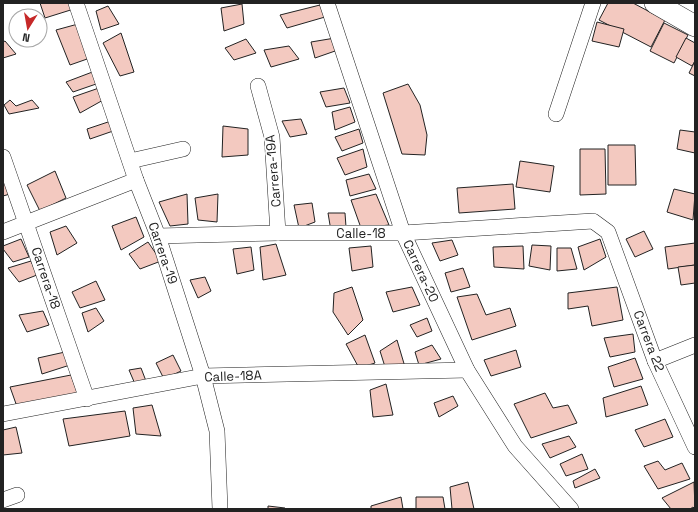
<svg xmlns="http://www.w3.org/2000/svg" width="698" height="512" font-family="'Space Grotesk',sans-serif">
<rect width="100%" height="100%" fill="#fff"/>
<g fill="#f3c9c0" stroke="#222">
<path d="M40 3H74L77 8 45 18Z"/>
<path d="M608 3H633L665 20 651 47 599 20Z"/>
<path d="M242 4 244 24 224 31 221 8Z"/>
<path d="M320 5 325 17 287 28 280 15Z"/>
<path d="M108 6 119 24 101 30 96 11Z"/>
<path d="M597 22 624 29 619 47 592 41Z"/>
<path d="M664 23 688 35 674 63 650 51Z"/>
<path d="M78 24 90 58 70 65 56 30Z"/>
<path d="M121 33 134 72 120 76 103 43Z"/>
<path d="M335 38 338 50 315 58 311 42Z"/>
<path d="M686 38 695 43V61L692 66 676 57Z"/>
<path d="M246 39 256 53 234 60 225 48Z"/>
<path d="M5 41 16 54 3 58V42Z"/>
<path d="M289 46 299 59 271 67 264 50Z"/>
<path d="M695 61V76L689 73Z"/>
<path d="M95 71 99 83 73 92 66 82Z"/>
<path d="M408 84 420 105 427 135 425 155 402 154 383 93Z"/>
<path d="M99 88 105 99 80 113 73 97Z"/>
<path d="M344 88 350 103 326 107 320 92Z"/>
<path d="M10 100 16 106 32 100 39 108 9 114 4 105Z"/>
<path d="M350 107 355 122 335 130 332 112Z"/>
<path d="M301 119 307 134 290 137 282 121Z"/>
<path d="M114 120 116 130 90 139 87 129Z"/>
<path d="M223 126 248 129V155L222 157Z"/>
<path d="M359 129 363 143 342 151 335 137Z"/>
<path d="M680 130 695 132V153L677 149Z"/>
<path d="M608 145H635L636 185H608Z"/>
<path d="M363 149 367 167 345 175 337 158Z"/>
<path d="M580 149H605L606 194 580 195Z"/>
<path d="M520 161 554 166 550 192 516 187Z"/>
<path d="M55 171 66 198 40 211 27 185Z"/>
<path d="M369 174 376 189 350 196 346 180Z"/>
<path d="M3 175 10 194 3 196Z"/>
<path d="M513 184 515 209 459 213 457 188Z"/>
<path d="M674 189 695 194 693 220 667 212Z"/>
<path d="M187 194 188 224 170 226 159 202Z"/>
<path d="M218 194 217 222 198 220 195 198Z"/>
<path d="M376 194 389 225 361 228 351 200Z"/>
<path d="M312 203 315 222 299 228 294 205Z"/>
<path d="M328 213H345L346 227 331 231Z"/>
<path d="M136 217 144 237 121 250 112 226Z"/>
<path d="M66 226 77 243 57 255 50 232Z"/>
<path d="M644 231 653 249 635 257 626 239Z"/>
<path d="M21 239 29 257 13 262 3 249V246Z"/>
<path d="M600 239 606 257 584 270 578 247Z"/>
<path d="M452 240 458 255 440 261 432 243Z"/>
<path d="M148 242 161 261 140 269 129 254Z"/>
<path d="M695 243V265L668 269 665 247Z"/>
<path d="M276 244 286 275 263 280 260 247Z"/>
<path d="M532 245 551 246 550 270 529 266Z"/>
<path d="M371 246 373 267 352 271 349 248Z"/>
<path d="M523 246 524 269 494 267 493 247Z"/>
<path d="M251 247 254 270 237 274 233 249Z"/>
<path d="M557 248H571L577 269 557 271Z"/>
<path d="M31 261 37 275 19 282 8 268Z"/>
<path d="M695 265V283L681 285 678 267Z"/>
<path d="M463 268 470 287 451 292 445 273Z"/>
<path d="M205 277 211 291 198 298 190 280Z"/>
<path d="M96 281 105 300 80 308 72 292Z"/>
<path d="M352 287 363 320 348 335 333 312 334 293Z"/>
<path d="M412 287 420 305 393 312 386 292Z"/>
<path d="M617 287 623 320 592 326 588 306 568 309V293Z"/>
<path d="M477 294 486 315 510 308 516 326 472 340 457 297Z"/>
<path d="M96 308 104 321 88 332 82 313Z"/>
<path d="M43 311 49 325 27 332 19 315Z"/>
<path d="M427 318 432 331 417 337 410 325Z"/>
<path d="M633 334 635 352 610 357 604 338Z"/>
<path d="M365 335 375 363 359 368 346 344Z"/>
<path d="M397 340 405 367 386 370 380 351Z"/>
<path d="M432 345 441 359 419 365 415 352Z"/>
<path d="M516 350 521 367 491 376 484 360Z"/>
<path d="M65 352 70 365 42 374 38 358Z"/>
<path d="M173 355 181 371 164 379 156 363Z"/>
<path d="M635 358 643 379 614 387 608 367Z"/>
<path d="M141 368 146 381 135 384 129 370Z"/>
<path d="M71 375 80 400 20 415 10 387Z"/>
<path d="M386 384 393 415 373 417 370 390Z"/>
<path d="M641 386 648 405 606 417 603 398Z"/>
<path d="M545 393 553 408 568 405 577 423 531 438 514 404Z"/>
<path d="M453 396 458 406 439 417 434 403Z"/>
<path d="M152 405 161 436 136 434 133 408Z"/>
<path d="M125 411 130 436 69 446 63 419Z"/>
<path d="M665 419 673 437 644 447 635 430Z"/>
<path d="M16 427 22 453 3 455V430Z"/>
<path d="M569 436 576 447 550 458 542 444Z"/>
<path d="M582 454 588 469 566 476 560 464Z"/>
<path d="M658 461 665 470 682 463 690 479 658 489 644 466Z"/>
<path d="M595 469 600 478 575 488 573 481Z"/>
<path d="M468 482 474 509H452L450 487Z"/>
<path d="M694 482 695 509 693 507 690 509H671L662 498Z"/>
<path d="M401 497 403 509H371V506Z"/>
<path d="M416 497H443L445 509H416Z"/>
<path d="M268 506 285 508V509H268Z"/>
</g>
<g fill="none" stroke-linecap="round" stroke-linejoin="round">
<defs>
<g id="street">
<path d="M76 3 136 180 158 236 203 376 217 431 220 509"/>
<path d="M327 3 403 233 467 370 515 446 571 509"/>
<path d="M258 86 272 137 278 233"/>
<path d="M556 114 593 3"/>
<path d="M3 157 87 399"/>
<path d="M130 161 183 149"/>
<path d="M3 232 136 180"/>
<path d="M158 236 278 233H403L593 221 608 232 655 361 695 447"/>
<path d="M655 361 695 345"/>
<path d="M3 414 203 376 467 370"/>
<path d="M3 500 17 495"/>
</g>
<path id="secondary" d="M655 3 695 26"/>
</defs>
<use href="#street" stroke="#222" stroke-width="16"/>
<use href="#secondary" stroke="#222" stroke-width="22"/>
<use href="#street" stroke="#fff" stroke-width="15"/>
<use href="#secondary" stroke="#fff" stroke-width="21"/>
</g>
<g text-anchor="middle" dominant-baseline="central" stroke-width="3" stroke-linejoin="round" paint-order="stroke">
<g font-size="13" fill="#222" stroke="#fff">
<text transform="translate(273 171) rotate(-95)">Carrera-19A</text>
<text x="361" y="233">Calle-18</text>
<text transform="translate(163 253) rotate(71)">Carrera-19</text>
<text transform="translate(421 271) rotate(65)">Carrera-20</text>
<text transform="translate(46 278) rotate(71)">Carrera-18</text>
<text transform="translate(649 341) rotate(69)">Carrera 22</text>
<text transform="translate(233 376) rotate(-2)">Calle-18A</text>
</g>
</g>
<rect width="698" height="512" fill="none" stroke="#222222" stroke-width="8"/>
<g transform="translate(28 28) rotate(191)"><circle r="19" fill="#ffffff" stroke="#a7a7a7"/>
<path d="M0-3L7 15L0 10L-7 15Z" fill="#c62828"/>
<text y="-6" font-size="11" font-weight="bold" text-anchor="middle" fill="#222222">N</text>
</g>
</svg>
